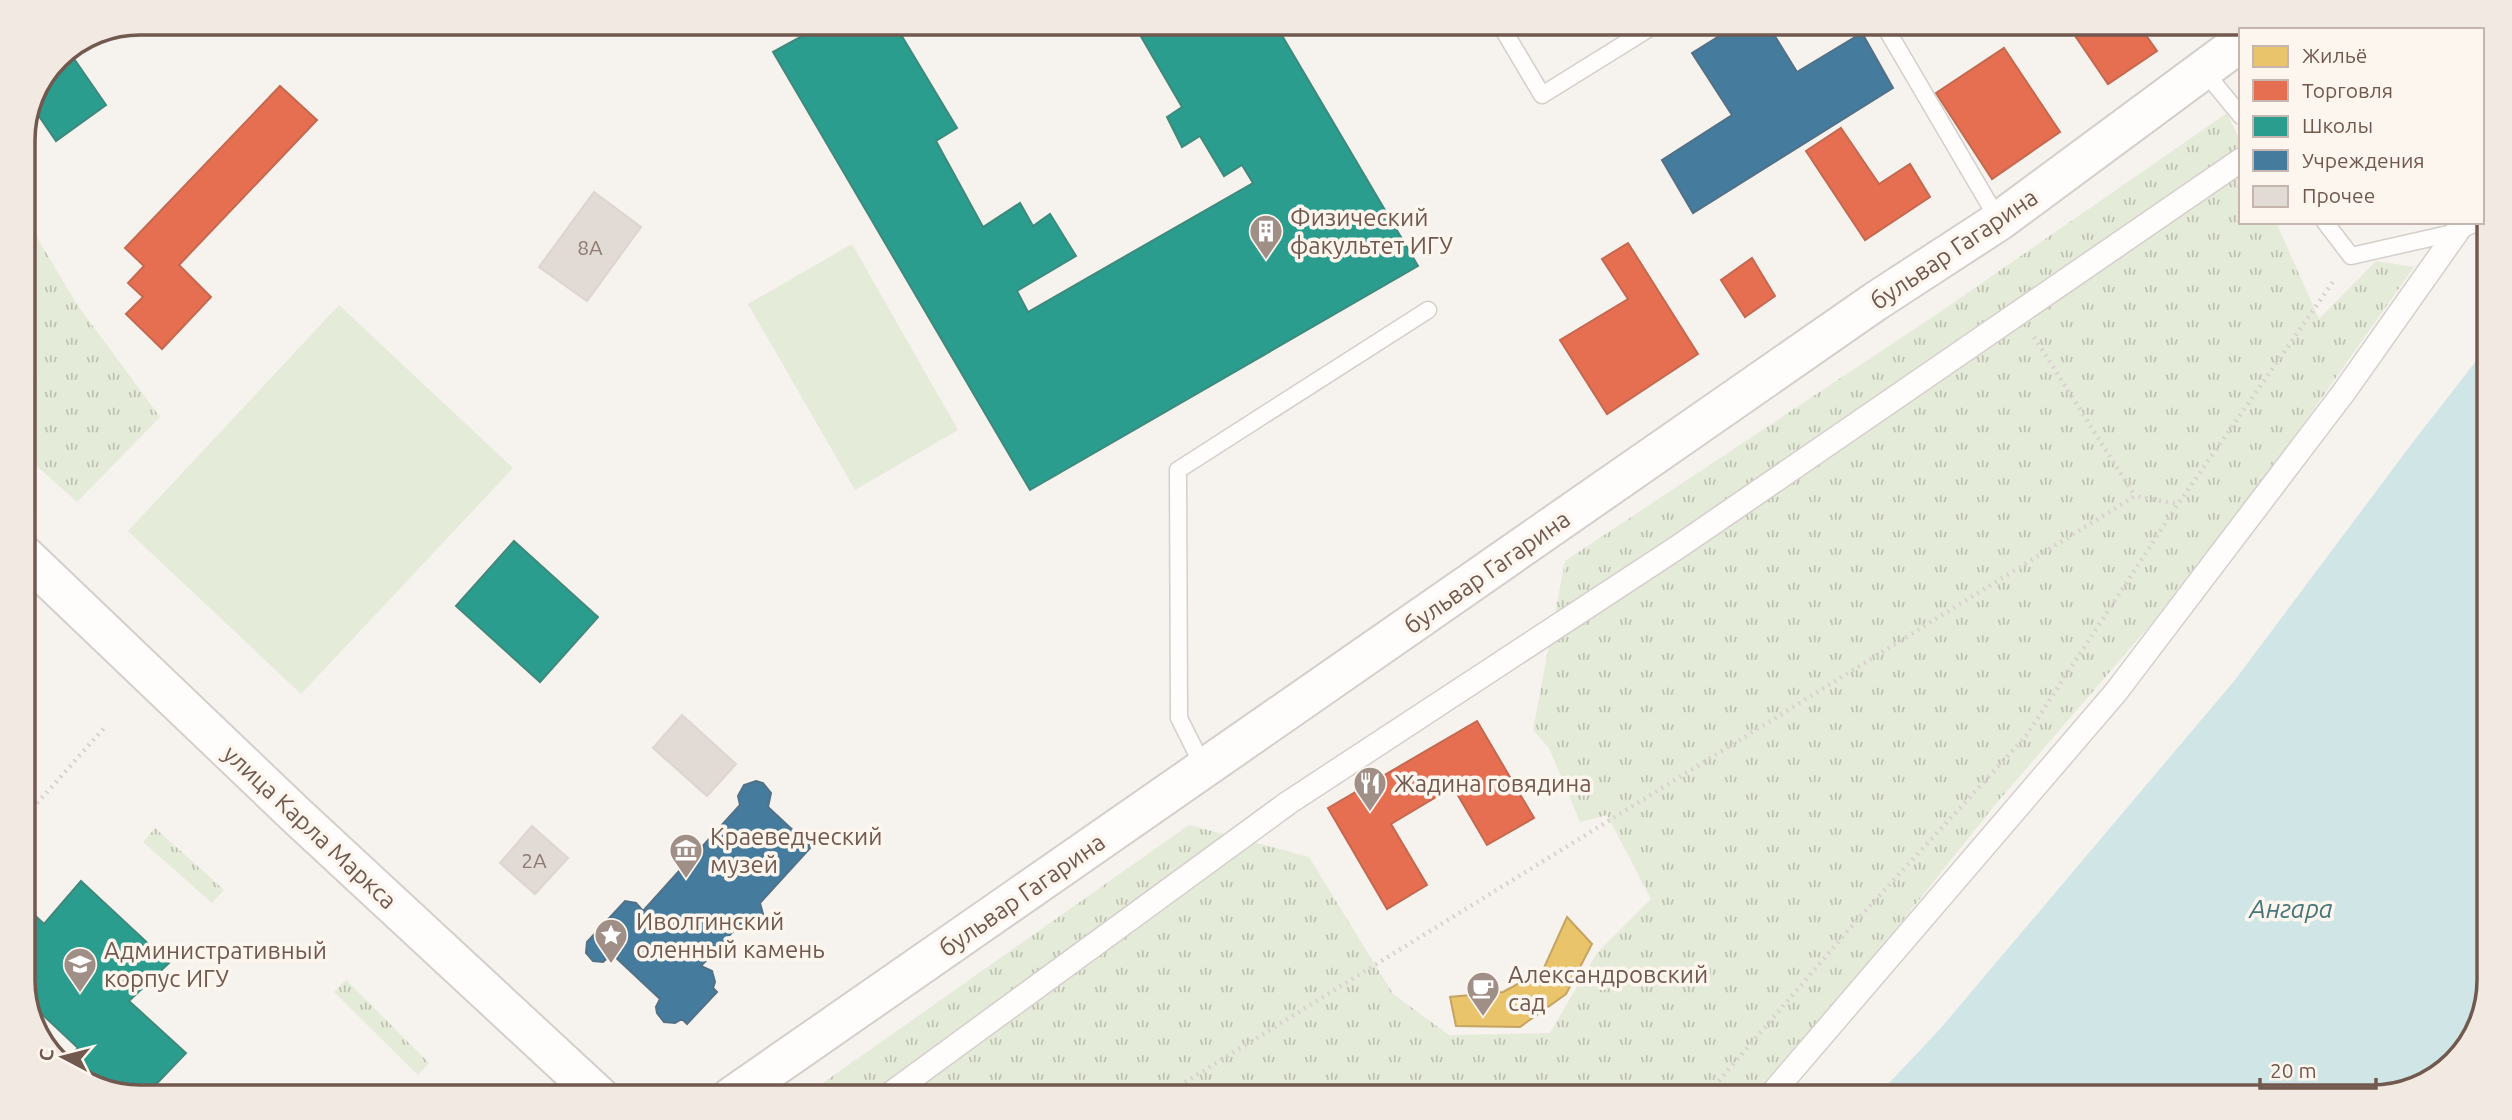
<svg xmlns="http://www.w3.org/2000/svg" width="2512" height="1120" font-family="Ubuntu,sans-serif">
<defs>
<pattern id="grass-tufts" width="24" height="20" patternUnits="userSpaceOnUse" patternTransform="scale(1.75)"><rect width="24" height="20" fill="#e5ebd9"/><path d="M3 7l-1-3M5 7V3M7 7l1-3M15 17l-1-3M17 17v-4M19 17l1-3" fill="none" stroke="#bec1b2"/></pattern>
</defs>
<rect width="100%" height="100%" fill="#f6f2ed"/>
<g fill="url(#grass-tufts)">
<path d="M2227 113 2241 143V222H2276L2319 319 2376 261 2414 267 2284 451 2151 624 1994 806 1868 964 1751 1097H803L1189 825 1309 857 1393 994 1449 1035 1550 1033 1596 954 1651 899 1607 815 1580 822 1549 748 1533 730 1565 561 1940 312Z"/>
<path d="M23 214 76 303 160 417 77 502 23 454Z"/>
<path d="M155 828 224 890 212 903 143 842Z"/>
<path d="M346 980 429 1063 418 1075 334 992Z"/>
</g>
<g fill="#e5ebd9">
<path d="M852 244 958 430 855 490 748 304Z"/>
<path d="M339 305 513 468 301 694 128 531Z"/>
</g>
<path fill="#d0e5e5" d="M2487 347 2480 1025 2437 1077 2372 1097H1876L1940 1029 2235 680 2413 442Z"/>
<path fill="#e9c46a" stroke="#c5a462" stroke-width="2" d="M1567 917 1592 944 1566 994 1520 1027 1456 1026 1450 997 1503 992 1543 970Z"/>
<g fill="#e76f51" stroke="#c46850" stroke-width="2">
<path d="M2067 24H2138L2157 51 2108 84Z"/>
<path d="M2004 48 2060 132 1992 179 1936 93Z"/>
<path d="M280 86 317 120 179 265 211 297 162 349 126 314 143 297 128 283 144 266 125 248Z"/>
<path d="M1841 128 1879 184 1910 164 1930 197 1865 240 1806 151Z"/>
<path d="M1628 243 1698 354 1607 414 1560 340 1628 299 1602 259Z"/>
<path d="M1752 258 1775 296 1745 317 1721 280Z"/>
<path d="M1477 721 1534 818 1487 845 1453 787 1391 824 1427 885 1387 909 1328 808Z"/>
</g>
<g fill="#2a9d8f" stroke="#3f897c" stroke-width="2">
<path d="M1277 27 1418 266 1030 490 773 52 815 29 897 28 957 128 936 141 983 227 1020 203 1033 226 1050 214 1076 256 1017 291 1028 312 1253 183 1242 165 1224 176 1200 136 1182 147 1167 117 1182 107 1136 28Z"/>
<path d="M68 50 106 105 56 141 34 109 57 57Z"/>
<path d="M514 541 598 617 540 682 456 606Z"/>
<path d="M81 881 169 963 129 1001 186 1053 144 1097 95 1088 64 1063 78 1048 28 1001 23 988V904L44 924Z"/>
</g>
<g fill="#457b9d" stroke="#527186" stroke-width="2">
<path d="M1737 25H1768L1797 72 1862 33 1893 88 1693 213 1662 160 1732 115 1692 53Z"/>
<path d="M756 781 763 783 771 793 768 807 811 847 760 903 763 914 758 925 747 928 739 925 701 966 712 971 715 982 713 988 717 992 687 1024 682 1019 675 1023 664 1022 657 1013 656 1007 660 999 612 954 603 962 593 961 586 953 587 942 625 901 636 903 643 911 680 870 678 860 679 855 688 847 700 849 740 805 738 796 744 785Z"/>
</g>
<g fill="#e2dad4" stroke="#ded5d0" stroke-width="2">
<path d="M594 192 641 227 587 301 539 267Z"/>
<path d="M682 715 736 764 707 796 653 748Z"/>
<path d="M532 826 568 858 535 894 500 863Z"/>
</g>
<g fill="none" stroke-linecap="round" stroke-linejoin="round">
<defs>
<g id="service">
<path d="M1884 25 1999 221"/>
<path d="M1501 26 1542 95 1653 26"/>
<path d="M2204 71 2241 116"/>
<path d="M2325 222 2351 256 2457 232 2478 222"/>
<path d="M1204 768 1179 718 1178 470 1428 310"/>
</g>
<g id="pedestrian">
<path d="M2482 170 2489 154"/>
<path d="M886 1097 1288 803 1678 547 2241 160"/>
<path d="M1769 1097 2116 692 2344 392 2457 232 2461 222"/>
</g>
<g id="tertiary">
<path d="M2257 30 2265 23"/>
<path d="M23 554 296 815 600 1097"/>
<path d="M731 1097 1876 301 1999 221 2241 42"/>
</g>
</defs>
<use href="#service" stroke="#d5cfcb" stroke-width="19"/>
<use href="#pedestrian" stroke="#d5cfcb" stroke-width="26"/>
<use href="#tertiary" stroke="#d5cfcb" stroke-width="42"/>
<g stroke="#d9d2d0" stroke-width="4.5" stroke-dasharray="2 5" stroke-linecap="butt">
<path d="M2034 337 2135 496"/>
<path d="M23 819 105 727"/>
<path d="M1161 1097 2135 496 2178 504"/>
<path d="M1705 1097 1857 920 2026 736 2178 504 2335 279"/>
</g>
<use href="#service" stroke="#fefdfc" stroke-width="16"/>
<use href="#pedestrian" stroke="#fefdfc" stroke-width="23"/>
<use href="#tertiary" stroke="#fefdfc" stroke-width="38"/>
</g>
<defs>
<symbol id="building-pin" viewBox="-11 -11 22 30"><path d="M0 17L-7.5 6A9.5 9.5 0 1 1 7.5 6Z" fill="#a08f86" stroke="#fdf6ef"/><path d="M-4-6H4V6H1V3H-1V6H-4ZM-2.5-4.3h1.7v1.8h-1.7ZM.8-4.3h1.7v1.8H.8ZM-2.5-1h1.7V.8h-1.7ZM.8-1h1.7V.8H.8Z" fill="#fff"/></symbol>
<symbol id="restaurant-pin" viewBox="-11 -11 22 30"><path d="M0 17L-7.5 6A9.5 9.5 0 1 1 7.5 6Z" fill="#a08f86" stroke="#fdf6ef"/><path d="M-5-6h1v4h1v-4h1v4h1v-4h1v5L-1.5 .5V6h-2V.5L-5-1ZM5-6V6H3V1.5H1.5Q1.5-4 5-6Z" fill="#fff"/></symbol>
<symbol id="museum-pin" viewBox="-11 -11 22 30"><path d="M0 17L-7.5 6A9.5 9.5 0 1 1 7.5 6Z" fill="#a08f86" stroke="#fdf6ef"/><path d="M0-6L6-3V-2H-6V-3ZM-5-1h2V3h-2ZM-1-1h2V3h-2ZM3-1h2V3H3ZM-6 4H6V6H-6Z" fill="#fff"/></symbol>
<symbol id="sight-pin" viewBox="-11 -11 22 30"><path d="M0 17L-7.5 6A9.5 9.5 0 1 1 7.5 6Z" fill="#a08f86" stroke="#fdf6ef"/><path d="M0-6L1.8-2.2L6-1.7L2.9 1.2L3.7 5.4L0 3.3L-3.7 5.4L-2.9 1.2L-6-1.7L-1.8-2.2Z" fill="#fff"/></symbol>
<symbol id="university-pin" viewBox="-11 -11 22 30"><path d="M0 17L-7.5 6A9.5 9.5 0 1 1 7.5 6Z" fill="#a08f86" stroke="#fdf6ef"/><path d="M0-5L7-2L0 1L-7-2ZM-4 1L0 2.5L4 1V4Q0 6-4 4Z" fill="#fff"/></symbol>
<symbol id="cafe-pin" viewBox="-11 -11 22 30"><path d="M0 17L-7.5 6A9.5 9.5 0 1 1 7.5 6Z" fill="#a08f86" stroke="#fdf6ef"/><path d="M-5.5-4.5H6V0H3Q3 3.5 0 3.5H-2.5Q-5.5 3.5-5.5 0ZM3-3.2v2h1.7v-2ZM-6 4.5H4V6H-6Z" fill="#fff"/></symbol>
</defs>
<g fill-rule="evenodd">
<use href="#building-pin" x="1247" y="212" width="38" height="52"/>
<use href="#restaurant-pin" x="1351" y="764" width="38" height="52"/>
<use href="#museum-pin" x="667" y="831" width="38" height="52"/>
<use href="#sight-pin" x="592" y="916" width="38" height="52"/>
<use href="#university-pin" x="61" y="945" width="38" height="52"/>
<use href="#cafe-pin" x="1464" y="969" width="38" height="52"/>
</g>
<g text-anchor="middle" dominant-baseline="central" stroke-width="7" stroke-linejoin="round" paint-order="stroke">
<g font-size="21" fill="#8f7b72">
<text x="590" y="247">8А</text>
<text x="534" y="860">2А</text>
</g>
<g font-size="24" fill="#71594f" stroke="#fdf6ef" text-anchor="start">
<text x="1290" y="217">Физический<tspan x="1290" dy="28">факультет ИГУ</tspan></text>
<text x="1394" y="783">Жадина говядина</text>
<text x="710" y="836">Краеведческий<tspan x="710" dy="28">музей</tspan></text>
<text x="636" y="921">Иволгинский<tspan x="636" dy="28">оленный камень</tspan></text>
<text x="104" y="950">Административный<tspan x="104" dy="28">корпус ИГУ</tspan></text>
<text x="1508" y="974">Александровский<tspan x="1508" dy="28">сад</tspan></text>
</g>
<g font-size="24" fill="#71594f" stroke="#fdf6ef">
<text transform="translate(1954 249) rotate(-34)">бульвар Гагарина</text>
<text transform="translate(1487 572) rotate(-35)">бульвар Гагарина</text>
<text transform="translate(310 827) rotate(43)">улица Карла Маркса</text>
<text transform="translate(1022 895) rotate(-35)">бульвар Гагарина</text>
</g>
<g font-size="26" font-style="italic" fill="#48767b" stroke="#fdf6ef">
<text x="2291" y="908">Ангара</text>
</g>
</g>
<path d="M0 0H2512V1120H0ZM140 35H2372A105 105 0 0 1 2477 140V980A105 105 0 0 1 2372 1085H140A105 105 0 0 1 35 980V140A105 105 0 0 1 140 35Z" fill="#f2e9e2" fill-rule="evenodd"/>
<path fill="none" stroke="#71594f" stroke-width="3.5" d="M140 35H2372A105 105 0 0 1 2477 140V980A105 105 0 0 1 2372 1085H140A105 105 0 0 1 35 980V140A105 105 0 0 1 140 35Z"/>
<rect x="2239" y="28" width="245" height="196" fill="#fdf6ef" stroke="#c5b7af" stroke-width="2"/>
<rect x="2253" y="46" width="35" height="21" fill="#e9c46a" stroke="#c5b7af" stroke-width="2"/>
<text x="2302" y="63" font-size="21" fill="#71594f">Жильё</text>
<rect x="2253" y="80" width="35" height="21" fill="#e76f51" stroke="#c5b7af" stroke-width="2"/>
<text x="2302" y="98" font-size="21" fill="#71594f">Торговля</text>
<rect x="2253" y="116" width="35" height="21" fill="#2a9d8f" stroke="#c5b7af" stroke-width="2"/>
<text x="2302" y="133" font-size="21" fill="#71594f">Школы</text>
<rect x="2253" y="150" width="35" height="21" fill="#457b9d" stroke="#c5b7af" stroke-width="2"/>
<text x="2302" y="168" font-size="21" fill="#71594f">Учреждения</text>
<rect x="2253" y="186" width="35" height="21" fill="#e2dad4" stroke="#c5b7af" stroke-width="2"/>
<text x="2302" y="203" font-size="21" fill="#71594f">Прочее</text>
<g transform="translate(63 1057) rotate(277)" stroke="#fdf6ef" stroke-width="5" paint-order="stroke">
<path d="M0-5L12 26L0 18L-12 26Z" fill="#71594f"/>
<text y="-10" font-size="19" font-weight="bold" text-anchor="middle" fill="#71594f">С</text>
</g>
<path d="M2260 1078v10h116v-10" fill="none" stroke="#71594f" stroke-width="3.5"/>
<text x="2270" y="1078" font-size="21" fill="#71594f" stroke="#fdf6ef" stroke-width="5" paint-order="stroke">20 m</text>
</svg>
